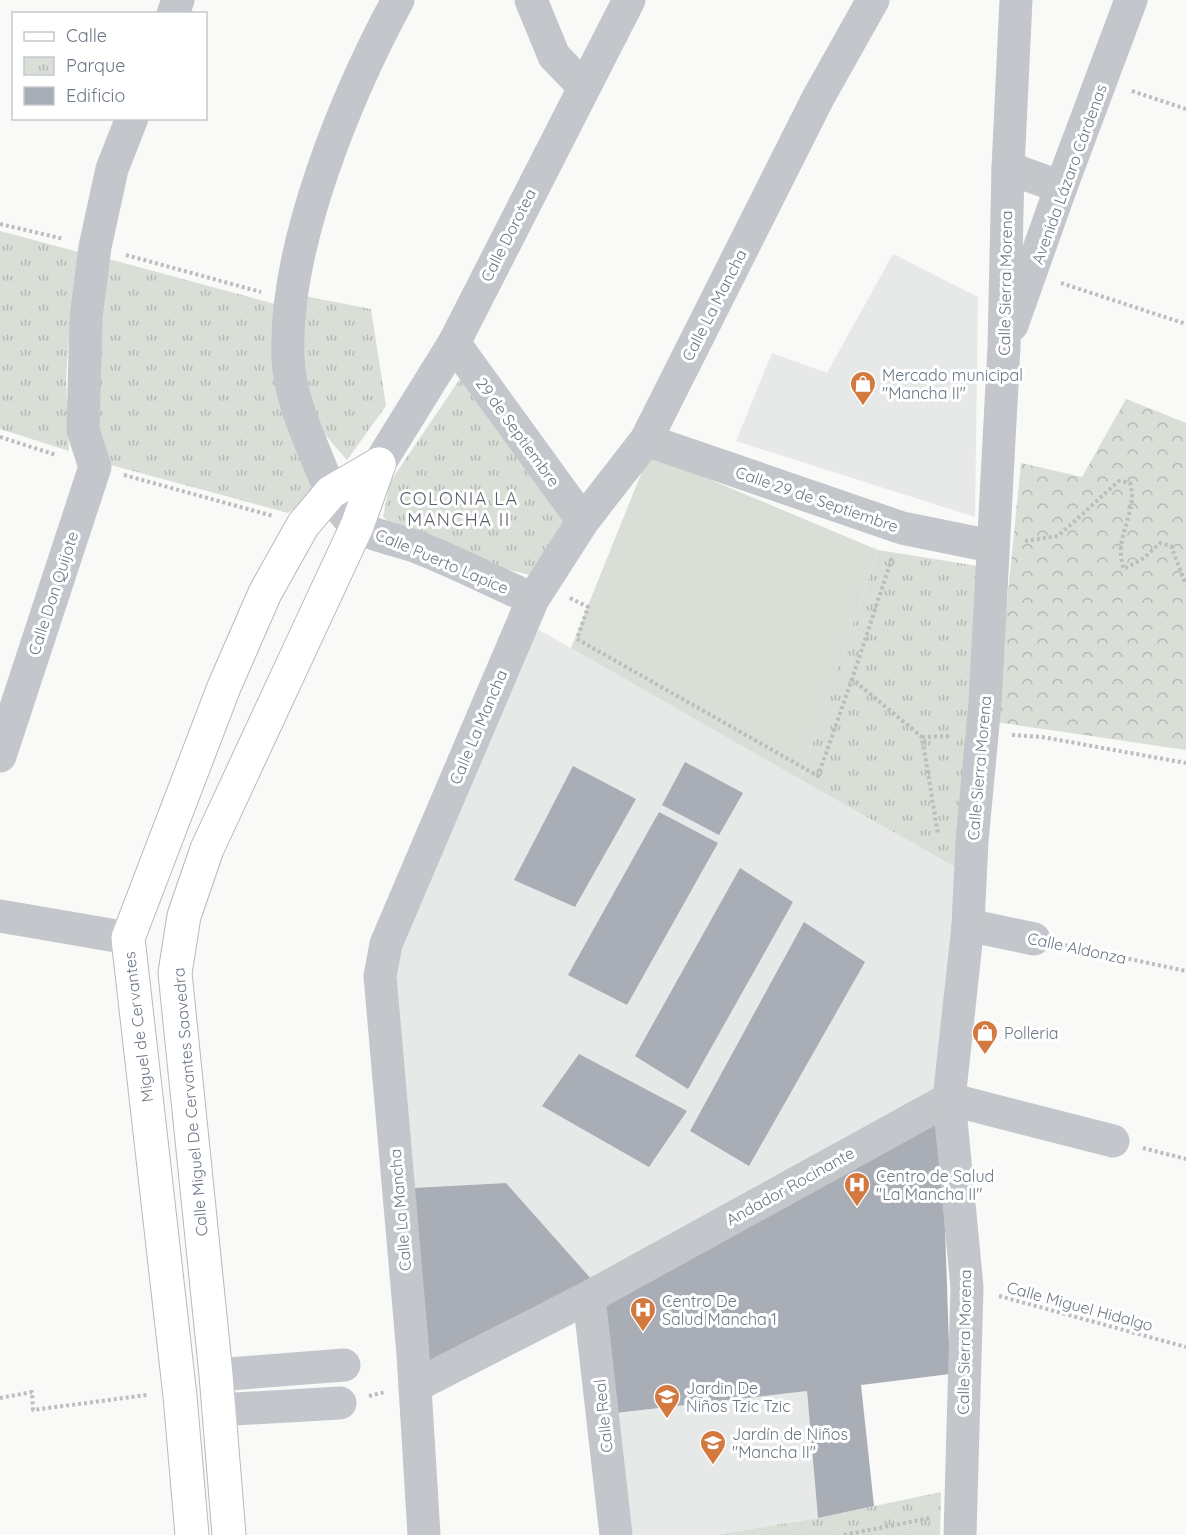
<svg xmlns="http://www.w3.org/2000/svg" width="1186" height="1535" font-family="Quicksand,sans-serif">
<defs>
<pattern id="forest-crowns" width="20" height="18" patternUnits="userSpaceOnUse" patternTransform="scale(1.5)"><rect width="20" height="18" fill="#d9ded7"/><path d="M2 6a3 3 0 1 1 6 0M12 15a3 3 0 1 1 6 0" fill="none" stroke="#b4b9b4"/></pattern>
<pattern id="park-tufts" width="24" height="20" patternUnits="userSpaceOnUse" patternTransform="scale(1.5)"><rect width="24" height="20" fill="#d9ded7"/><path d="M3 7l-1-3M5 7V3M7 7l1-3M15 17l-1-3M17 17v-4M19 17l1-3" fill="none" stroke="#b4b9b4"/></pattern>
</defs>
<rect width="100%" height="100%" fill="#f9f9f8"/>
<g fill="#e7e8e8">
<path d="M893 254 978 297 975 517 736 441 772 353 827 373Z"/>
<path d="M534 627 957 868 934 1091 593 1281 506 1183 413 1188 395 958Z"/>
<path d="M807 1391 818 1518 715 1535H617L607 1414Z"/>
</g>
<path fill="url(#forest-crowns)" d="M1126 399 1186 423V750L995 722 1021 463 1082 477Z"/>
<g fill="url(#park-tufts)">
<path d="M0 231 86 254 71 308 66 379 69 451 0 429Z"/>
<path d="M105 258 279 305 317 494 288 513 107 464 92 429Z"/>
<path d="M299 295 371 309 386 406 347 460 321 430 304 377Z"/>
<path d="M462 376 573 519 531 575C489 566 414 546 383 517L390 482Z"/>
<path d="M878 550 984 567 957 868 800 779Z"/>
<path d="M941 1492 940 1535H715L818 1518Z"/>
</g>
<path fill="#d9ded7" d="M649 454 878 550 800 779 571 648Z"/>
<g fill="#a9aeb6">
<path d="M685 762 743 793 719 835 662 805Z"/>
<path d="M573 766 636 799 575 907 514 880Z"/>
<path d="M659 812 718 843 627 1005 568 975Z"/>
<path d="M740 868 793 902 688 1089 635 1056Z"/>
<path d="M804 922 865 962 749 1166 690 1131Z"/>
<path d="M579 1054 687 1111 649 1167 542 1106Z"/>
<path d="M941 1111 950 1374 861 1385 874 1506 818 1518 807 1391 607 1414 601 1304Z"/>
<path d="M506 1183 593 1281 426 1371 413 1188Z"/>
</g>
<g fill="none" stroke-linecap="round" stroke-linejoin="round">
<defs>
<g id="secondary">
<path d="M192 1535 180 1396 128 938 224 687 265 593 303 525 331 492 379 464"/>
<path d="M229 1535 216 1375 175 973 184 916 207 849 357 526 379 464"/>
</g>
</defs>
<use href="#secondary" stroke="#b6b9be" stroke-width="35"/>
<g stroke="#bbbdc0" stroke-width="4" stroke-dasharray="3 3" stroke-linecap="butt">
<path d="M1132 91 1186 109"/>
<path d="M0 224 64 239"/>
<path d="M126 255 261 292"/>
<path d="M1061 283 1186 324"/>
<path d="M0 437 56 455"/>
<path d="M124 475 273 516"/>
<path d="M1025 541 1058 536 1119 481 1130 483C1139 512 1112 538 1124 569L1144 558 1160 543 1171 546 1186 585"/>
<path d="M892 558 852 679 922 737 938 834"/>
<path d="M570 598 588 607 577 639 818 776 852 679"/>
<path d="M1012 735 1042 737 1186 763"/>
<path d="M922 737 951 736"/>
<path d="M1064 945 1186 971"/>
<path d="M1143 1148 1186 1159"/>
<path d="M999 1296 1186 1347"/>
<path d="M369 1396 385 1392"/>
<path d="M0 1398 32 1392 33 1410 147 1395"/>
<path d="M844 1535 930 1518"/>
</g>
<g stroke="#c3c6ca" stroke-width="33">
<path d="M398 0C346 96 284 246 288 356 289 392 303 424 316 456 325 478 337 511 357 526 370 535 401 541 417 547 456 562 494 582 533 599"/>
<path d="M531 0 554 56 583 86"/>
<path d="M173 14 178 0"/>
<path d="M1008 168 1061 187"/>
<path d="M1012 325 1061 187 1131 0"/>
<path d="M454 343 583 521"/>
<path d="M646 440 902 528 991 546"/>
<path d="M0 756 95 467 83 430 86 317 95 247 112 169 132 118"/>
<path d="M0 916 128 938"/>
<path d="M968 925 1034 939"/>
<path d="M589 1297 616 1535"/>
<path d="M216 1375 344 1365"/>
<path d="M415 1386 589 1297 949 1099 1113 1141"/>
<path d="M218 1410 340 1403"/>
<path d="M424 1535 413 1354 380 976 386 944 533 599 583 521 646 440 818 98 873 0"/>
<path d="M960 1535 967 1287 949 1099 968 925 972 841 985 703 1004 347 1008 168 1016 0"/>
</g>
<path stroke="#c3c6ca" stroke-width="33" d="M379 464 454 343 629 0"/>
<use href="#secondary" stroke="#fff" stroke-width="33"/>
</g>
<defs>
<symbol id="shop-pin" viewBox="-11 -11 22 30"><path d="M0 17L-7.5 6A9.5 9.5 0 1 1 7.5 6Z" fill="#d3783e" stroke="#fff"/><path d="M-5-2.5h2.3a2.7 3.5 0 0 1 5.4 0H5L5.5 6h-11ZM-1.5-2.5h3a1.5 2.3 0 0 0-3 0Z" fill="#fff"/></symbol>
<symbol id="hospital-pin" viewBox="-11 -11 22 30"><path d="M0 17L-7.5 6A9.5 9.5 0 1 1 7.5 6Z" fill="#d3783e" stroke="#fff"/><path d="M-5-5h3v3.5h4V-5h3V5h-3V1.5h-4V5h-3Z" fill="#fff"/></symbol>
<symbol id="school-pin" viewBox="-11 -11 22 30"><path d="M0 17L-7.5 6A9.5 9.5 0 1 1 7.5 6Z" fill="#d3783e" stroke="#fff"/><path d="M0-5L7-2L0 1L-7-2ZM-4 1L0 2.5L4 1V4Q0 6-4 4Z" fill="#fff"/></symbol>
</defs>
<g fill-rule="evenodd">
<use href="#shop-pin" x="848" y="369" width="30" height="40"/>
<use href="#shop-pin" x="970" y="1018" width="30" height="40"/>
<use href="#hospital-pin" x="842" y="1170" width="30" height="40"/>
<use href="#hospital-pin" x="628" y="1295" width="30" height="40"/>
<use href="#school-pin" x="652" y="1382" width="30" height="40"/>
<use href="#school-pin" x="698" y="1428" width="30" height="40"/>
</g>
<g text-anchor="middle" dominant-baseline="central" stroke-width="6" stroke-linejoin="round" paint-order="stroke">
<g font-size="16" fill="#6b7685" stroke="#fff">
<text transform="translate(1069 174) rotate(-70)">Avenida Lázaro Cárdenas</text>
<text transform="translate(508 235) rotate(-63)">Calle Dorotea</text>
<text transform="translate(1005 283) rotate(-89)">Calle Sierra Morena</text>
<text transform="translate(714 305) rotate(-63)">Calle La Mancha</text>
<text transform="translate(518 432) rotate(54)">29 de Septiembre</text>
<text transform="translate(817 499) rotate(19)">Calle 29 de Septiembre</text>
<text transform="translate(442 561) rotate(23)">Calle Puerto Lapice</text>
<text transform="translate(53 593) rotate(-72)">Calle Don Quijote</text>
<text transform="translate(478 727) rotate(-67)">Calle La Mancha</text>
<text transform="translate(979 768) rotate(-85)">Calle Sierra Morena</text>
<text transform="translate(1077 948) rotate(12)">Calle Aldonza</text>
<text transform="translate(138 1027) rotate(-97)">Miguel de Cervantes</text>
<text transform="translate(190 1102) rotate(-95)">Calle Miguel De Cervantes Saavedra</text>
<text transform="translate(790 1186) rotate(-29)">Andador Rocinante</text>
<text transform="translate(400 1210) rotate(-95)">Calle La Mancha</text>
<text transform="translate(1080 1306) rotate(15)">Calle Miguel Hidalgo</text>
<text transform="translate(964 1342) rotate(-89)">Calle Sierra Morena</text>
<text transform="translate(603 1416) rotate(-96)">Calle Real</text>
</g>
<g font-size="16" fill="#6b7685" stroke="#fff" text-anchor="start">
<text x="882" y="375">Mercado municipal<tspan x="882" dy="18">"Mancha II"</tspan></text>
<text x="1004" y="1033">Polleria</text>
<text x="876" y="1176">Centro de Salud<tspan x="876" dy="18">"La Mancha II"</tspan></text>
<text x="662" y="1301">Centro De<tspan x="662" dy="18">Salud Mancha 1</tspan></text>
<text x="686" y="1388">Jardin De<tspan x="686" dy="18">Niños Tzic Tzic</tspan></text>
<text x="732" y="1434">Jardín de Niños<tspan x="732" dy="18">"Mancha II"</tspan></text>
</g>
<g font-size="18" letter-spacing="1.5" fill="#59606b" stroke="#fff">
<text x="459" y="498">COLONIA LA<tspan x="459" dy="21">MANCHA II</tspan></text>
</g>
</g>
<rect x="12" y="12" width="195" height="108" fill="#ffffff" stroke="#c4c8ce" stroke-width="1.5"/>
<rect x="24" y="32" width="30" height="9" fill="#ffffff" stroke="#c4c8ce" stroke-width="1.5"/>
<text x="66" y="42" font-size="18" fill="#6b7685">Calle</text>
<rect x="24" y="57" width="30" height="18" fill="url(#park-tufts)" stroke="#c4c8ce" stroke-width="1.5"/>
<text x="66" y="72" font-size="18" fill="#6b7685">Parque</text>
<rect x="24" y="87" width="30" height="18" fill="#a9aeb6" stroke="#c4c8ce" stroke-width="1.5"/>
<text x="66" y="102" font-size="18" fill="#6b7685">Edificio</text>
</svg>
